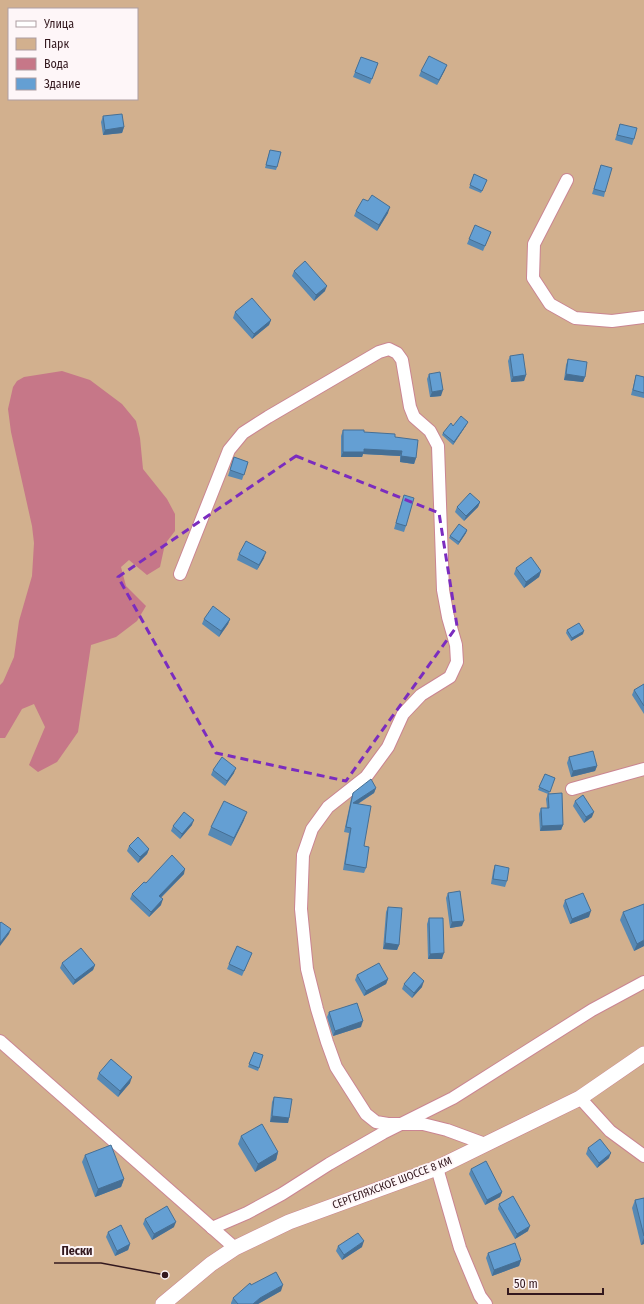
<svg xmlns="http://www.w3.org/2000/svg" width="644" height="1304" font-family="'Fira Sans Condensed',sans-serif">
<rect width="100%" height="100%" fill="#f7cad2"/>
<path fill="#d2b08e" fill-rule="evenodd" d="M0 0H644V1304H0ZM9 9H137V99H9Z"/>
<path fill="#c67788" d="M62 371 90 380 122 404 136 421 140 438 143 469 167 499 175 514V531L165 544 160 567 147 575 129 560 121 567 126 586 146 606 137 621 116 637 91 645 78 732 57 762 38 772 29 765 45 727 34 704 22 709 5 738H0V685L3 682 14 657 19 621 32 576 34 543 32 526 11 432 8 409 13 387 17 381 24 377Z"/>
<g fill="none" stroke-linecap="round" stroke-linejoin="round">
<defs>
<g id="minor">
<path d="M567 180 534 244 533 278 550 304 575 318 612 321 644 317"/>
<path d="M180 574 229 450 243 433 268 417 379 352 389 349 397 353 402 360 410 407 414 417 430 431 438 446 443 590 448 617 456 645 457 662 450 677 421 695 403 714 388 747 366 777 328 807 312 829 303 855 301 909 307 969 317 1009 327 1042 336 1067 366 1114 376 1122 388 1124H423L447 1130 485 1144"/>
<path d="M572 789 644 769"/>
<path d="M0 1041 235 1248"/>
<path d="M580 1098 610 1131 644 1156"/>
<path d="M437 1168 460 1248 480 1296 486 1304"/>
<path d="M212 1228 247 1213 282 1194 329 1164 383 1133 453 1098 592 1010 644 982"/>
</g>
<path id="major" d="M163 1304 211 1264 235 1248 289 1222 437 1168 580 1098 644 1054"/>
</defs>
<use href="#minor" stroke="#ca8592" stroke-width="14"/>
<use href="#major" stroke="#ca8592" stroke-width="16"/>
<use href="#minor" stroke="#fff" stroke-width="12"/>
<use href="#major" stroke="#fff" stroke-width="15"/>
</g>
<g fill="#5689b5">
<path d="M361 57 378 63 370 84 353 77Z"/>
<path d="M445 70 437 85 419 76 421 71Z"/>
<path d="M103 116 124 127 122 133 103 135 101 122Z"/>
<path d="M620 124 634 139 632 145 615 140Z"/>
<path d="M270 150 277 167 276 170 265 168Z"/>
<path d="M601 165 605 192 604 197 592 194Z"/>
<path d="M474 174 487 180 481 193 469 188Z"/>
<path d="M368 201 388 213 377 231 354 216 356 211Z"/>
<path d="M491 232 483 251 467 244 469 239Z"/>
<path d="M294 271 325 291 314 301 292 276Z"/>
<path d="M235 312 271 320 269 325 252 339 233 318Z"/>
<path d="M510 356 526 375 524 381 511 382 508 361Z"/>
<path d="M568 359 585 377 583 382 564 380 566 365Z"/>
<path d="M429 374 441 396 430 397 427 379Z"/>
<path d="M636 375 644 377V398L631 395Z"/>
<path d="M467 424 453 445 442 435 443 433 453 426Z"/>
<path d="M343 430 364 432 395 437 416 458 414 464 400 462V456L363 454 362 457H341V436Z"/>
<path d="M234 457 248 462 242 480 228 476Z"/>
<path d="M402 501 406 526 404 532 394 529Z"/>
<path d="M480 502 478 507 464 521 455 512 457 507Z"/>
<path d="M467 530 466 533 458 545 449 538 450 536Z"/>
<path d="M239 554 264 558 257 570 237 560Z"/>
<path d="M516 568 541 571 539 577 524 588 514 574Z"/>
<path d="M204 619H230L228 624 219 637 202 624Z"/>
<path d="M567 630 583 634 571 641 566 633Z"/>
<path d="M644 684V714L632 695 634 690Z"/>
<path d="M569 757 597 766 595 771 571 777 567 763Z"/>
<path d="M213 770 234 773 225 786 211 775Z"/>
<path d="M545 774 555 778 549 793 563 825 561 830 540 831 539 814 541 808H547L546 799 548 794 538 790Z"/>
<path d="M376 788 374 793 358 804 364 846 366 868 364 873 343 870 349 833 344 832 351 799 353 793Z"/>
<path d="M575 801 592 817 584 823 573 806Z"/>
<path d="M244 820 231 846 208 835 211 827Z"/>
<path d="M192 825 180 839 171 831 173 826Z"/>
<path d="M129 846 149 849 147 854 138 863 127 851Z"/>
<path d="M495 865 507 881 505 887 491 884 493 871Z"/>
<path d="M184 874 161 898V905L149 917 130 899 132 894 146 883Z"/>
<path d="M448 893 462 926 450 928 446 898Z"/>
<path d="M565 900 589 917 570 924 563 906Z"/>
<path d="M388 907 399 945 397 950 383 949 386 912Z"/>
<path d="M623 912 644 946 634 951 620 920Z"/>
<path d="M429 918 442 959H428L427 924Z"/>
<path d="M252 953 242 976 227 969 229 964Z"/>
<path d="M62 963 95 965 93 970 73 985 60 968Z"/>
<path d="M357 975 388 979 386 984 364 996 355 980Z"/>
<path d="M404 984 422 987 412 998 402 989Z"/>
<path d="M329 1012 361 1027 333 1036 327 1017Z"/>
<path d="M254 1052 259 1068 258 1071 248 1067Z"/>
<path d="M99 1073 130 1083 118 1097 97 1079Z"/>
<path d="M274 1097 289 1118 288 1123 270 1122 272 1102Z"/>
<path d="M241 1136 278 1152 276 1160 255 1172 238 1144Z"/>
<path d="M588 1148 609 1158 597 1168 586 1154Z"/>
<path d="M85 1155 124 1179 121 1187 95 1197 82 1162Z"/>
<path d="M471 1169 502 1192 500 1197 485 1205 469 1174Z"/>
<path d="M644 1198V1244L641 1245 632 1208 635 1200Z"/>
<path d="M499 1204 528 1231 515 1239 498 1209Z"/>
<path d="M145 1219 174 1227 152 1240 143 1224Z"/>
<path d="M108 1232 130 1244 128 1250 115 1256 106 1237Z"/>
<path d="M338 1246 362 1247 342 1260 336 1251Z"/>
<path d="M488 1253 521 1260 519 1266 492 1276 486 1258Z"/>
<path d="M251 1285 281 1291 258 1304H231V1303L233 1298Z"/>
</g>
<g fill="#466f94">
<path d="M447 65 445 70 437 85 439 80Z"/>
<path d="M124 127 122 133 103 135 105 130Z"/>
<path d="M390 207 388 213 377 231 379 225Z"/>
<path d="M327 286 325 291 314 301 316 295Z"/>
<path d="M271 320 269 325 252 339 254 334Z"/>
<path d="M566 374 585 377 583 382 564 380Z"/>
<path d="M526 375 524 381 511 382 513 377Z"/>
<path d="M443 390 441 396 430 397 432 392Z"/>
<path d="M468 422 467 424 453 445 454 442Z"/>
<path d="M364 449 402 451 400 456 363 454 362 457H341L343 452Z"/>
<path d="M401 456 416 458 414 464 400 462Z"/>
<path d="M480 502 478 507 464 521 466 516Z"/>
<path d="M467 530 466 533 458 545 459 542Z"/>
<path d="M266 552 264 558 257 570 259 565Z"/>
<path d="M541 571 539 577 524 588 526 582Z"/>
<path d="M230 619 228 624 219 637 221 631Z"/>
<path d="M584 631 583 634 571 641 572 638Z"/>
<path d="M597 766 595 771 571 777 573 771Z"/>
<path d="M236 768 234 773 225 786 227 781Z"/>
<path d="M376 788 374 793 351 808 353 803Z"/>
<path d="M247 812 244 820 231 846 234 838Z"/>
<path d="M594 812 592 817 584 823 586 817Z"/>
<path d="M194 820 192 825 180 839 182 834Z"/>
<path d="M563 825 561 830 540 831 542 826Z"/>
<path d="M149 849 147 854 138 863 140 857Z"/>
<path d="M185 869 184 874 157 901 159 896Z"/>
<path d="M163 899 161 905 149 917 151 912Z"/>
<path d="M591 911 589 917 570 924 572 919Z"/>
<path d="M464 921 462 926 450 928 452 922Z"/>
<path d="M11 929 9 934 0 946V943Z"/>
<path d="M644 940V946L634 951 637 944Z"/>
<path d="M385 943 399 945 397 950 383 949Z"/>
<path d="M444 953 442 959H428L430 954Z"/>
<path d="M95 965 93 970 73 985 75 980Z"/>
<path d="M388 979 386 984 364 996 366 991Z"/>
<path d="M424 981 422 987 412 998 414 993Z"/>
<path d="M363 1021 361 1027 333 1036 335 1031Z"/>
<path d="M132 1077 130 1083 118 1097 120 1091Z"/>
<path d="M272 1116 289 1118 288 1123 270 1122Z"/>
<path d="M278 1152 276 1160 255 1172 258 1164Z"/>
<path d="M611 1153 609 1158 597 1168 599 1163Z"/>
<path d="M124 1179 121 1187 95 1197 98 1189Z"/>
<path d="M502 1192 500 1197 485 1205 487 1200Z"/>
<path d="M176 1222 174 1227 152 1240 154 1234Z"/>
<path d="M530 1226 528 1231 515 1239 517 1234Z"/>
<path d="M644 1238V1244L641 1245Z"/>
<path d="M364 1241 362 1247 342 1260 344 1255Z"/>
<path d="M130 1244 128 1250 115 1256 117 1251Z"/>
<path d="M521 1260 519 1266 492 1276 494 1270Z"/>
<path d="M283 1285 281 1291 258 1304H253L260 1298Z"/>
</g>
<g fill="#649fd3" stroke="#466f94">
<path d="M429 56 447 65 439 80 421 71Z"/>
<path d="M361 57 378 63 372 79 355 72Z"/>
<path d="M122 114 124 127 105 130 103 116Z"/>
<path d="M620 124 637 128 634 139 617 135Z"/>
<path d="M270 150 281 152 277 167 266 165Z"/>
<path d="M601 165 612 168 605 192 594 189Z"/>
<path d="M474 174 487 180 482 191 470 185Z"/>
<path d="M372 195 390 207 379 225 356 211 363 199 368 201Z"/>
<path d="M475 225 491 232 485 246 469 239Z"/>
<path d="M305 261 327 286 316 295 294 271Z"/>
<path d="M252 298 271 320 254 334 235 312Z"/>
<path d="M523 354 526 375 513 377 510 356Z"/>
<path d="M568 359 587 362 585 377 566 374Z"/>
<path d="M440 372 443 390 432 392 429 374Z"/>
<path d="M636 375 644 377V393L633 390Z"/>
<path d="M461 416 468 422 454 442 443 433 451 423 453 426Z"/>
<path d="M343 430H364V432L395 434V437L418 440 416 458 401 456 402 451 364 449V452H343Z"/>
<path d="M234 457 248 462 244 475 230 470Z"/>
<path d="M470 493 480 502 466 516 457 507Z"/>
<path d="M404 495 414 498 406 526 396 523Z"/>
<path d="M459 524 467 530 459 542 450 536Z"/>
<path d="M246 541 266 552 259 565 239 554Z"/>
<path d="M531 557 541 571 526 582 516 568Z"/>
<path d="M213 606 230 619 221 631 204 619Z"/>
<path d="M579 623 584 631 572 638 567 630Z"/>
<path d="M644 684V706L634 690Z"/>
<path d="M593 751 597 766 573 771 569 757Z"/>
<path d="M222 757 236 768 227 781 213 770Z"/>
<path d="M545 774 555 778 550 792 539 787Z"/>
<path d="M371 779 376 788 353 803 371 806 364 846 369 847 366 868 345 864 351 828 346 827 353 793Z"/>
<path d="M562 793 563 825 542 826 541 808H549L548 794Z"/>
<path d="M583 795 594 812 586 817 575 801Z"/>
<path d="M224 801 247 812 234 838 211 827Z"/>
<path d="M184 812 194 820 182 834 173 826Z"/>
<path d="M138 837 149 849 140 857 129 846Z"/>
<path d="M172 855 185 869 159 896 163 899 151 912 132 894 144 882 146 883Z"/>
<path d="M495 865 509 868 507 881 493 879Z"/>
<path d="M460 891 464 921 452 922 448 893Z"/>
<path d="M583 893 591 911 572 919 565 900Z"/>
<path d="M644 904V940L637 944 623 912Z"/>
<path d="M388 907 402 908 399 945 385 943Z"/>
<path d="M429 918H443L444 953 430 954Z"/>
<path d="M1 922 11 929 0 943V923Z"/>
<path d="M237 946 252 953 244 971 229 964Z"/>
<path d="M81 948 95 965 75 980 62 963Z"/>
<path d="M379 963 388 979 366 991 357 975Z"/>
<path d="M414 972 424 981 414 993 404 984Z"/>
<path d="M357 1003 363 1021 335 1031 329 1012Z"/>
<path d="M254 1052 263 1055 259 1068 249 1064Z"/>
<path d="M111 1059 132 1077 120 1091 99 1073Z"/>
<path d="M274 1097 292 1099 289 1118 272 1116Z"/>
<path d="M262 1124 278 1152 258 1164 241 1136Z"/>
<path d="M600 1139 611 1153 599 1163 588 1148Z"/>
<path d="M111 1145 124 1179 98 1189 85 1155Z"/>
<path d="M486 1161 502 1192 487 1200 471 1169Z"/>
<path d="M513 1196 530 1226 517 1234 499 1204Z"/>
<path d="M644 1198V1236L635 1200Z"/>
<path d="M167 1206 176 1222 154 1234 145 1219Z"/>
<path d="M121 1225 130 1244 117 1251 108 1232Z"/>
<path d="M358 1233 364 1241 344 1255 338 1246Z"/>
<path d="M515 1243 521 1260 494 1270 488 1253Z"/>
<path d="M276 1272 283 1285 260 1298 253 1304H238L233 1298 250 1283 251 1285Z"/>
</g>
<path fill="none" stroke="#7b2cbf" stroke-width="3" stroke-dasharray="8 5" stroke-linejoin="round" d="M296 456 439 513 457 626 346 781 216 753 118 577Z"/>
<g text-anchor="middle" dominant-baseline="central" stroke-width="4" stroke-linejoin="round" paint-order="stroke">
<g font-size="11" fill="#33181e" stroke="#fef6f8">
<text transform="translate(392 1183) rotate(-21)">СЕРГЕЛЯХСКОЕ ШОССЕ 8 КМ</text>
</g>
</g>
<path fill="none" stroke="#33181e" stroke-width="1.5" d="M165 1275L101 1263H54"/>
<circle fill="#33181e" stroke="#fef6f8" stroke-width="1.5" cx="165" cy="1275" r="4"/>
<g font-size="12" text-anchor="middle" font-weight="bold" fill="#33181e" stroke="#fef6f8" stroke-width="4" stroke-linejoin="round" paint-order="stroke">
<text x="77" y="1255">Пески</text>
</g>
<rect x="8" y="8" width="130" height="92" fill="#fef6f8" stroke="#ad9da1"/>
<rect x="16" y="21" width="20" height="6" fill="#ffffff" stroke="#ad9da1"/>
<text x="44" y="28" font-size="12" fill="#33181e">Улица</text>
<rect x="16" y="38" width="20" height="12" fill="#d2b08e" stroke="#ad9da1"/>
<text x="44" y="48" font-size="12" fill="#33181e">Парк</text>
<rect x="16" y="58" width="20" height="12" fill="#c67788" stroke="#ad9da1"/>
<text x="44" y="68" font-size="12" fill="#33181e">Вода</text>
<rect x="16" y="78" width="20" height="12" fill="#649fd3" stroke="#ad9da1"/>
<text x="44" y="88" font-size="12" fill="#33181e">Здание</text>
<path d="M508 1288v6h95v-6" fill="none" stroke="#33181e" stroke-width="2"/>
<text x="514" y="1288" font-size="12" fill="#33181e" stroke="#fef6f8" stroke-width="3" paint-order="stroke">50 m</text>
</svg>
